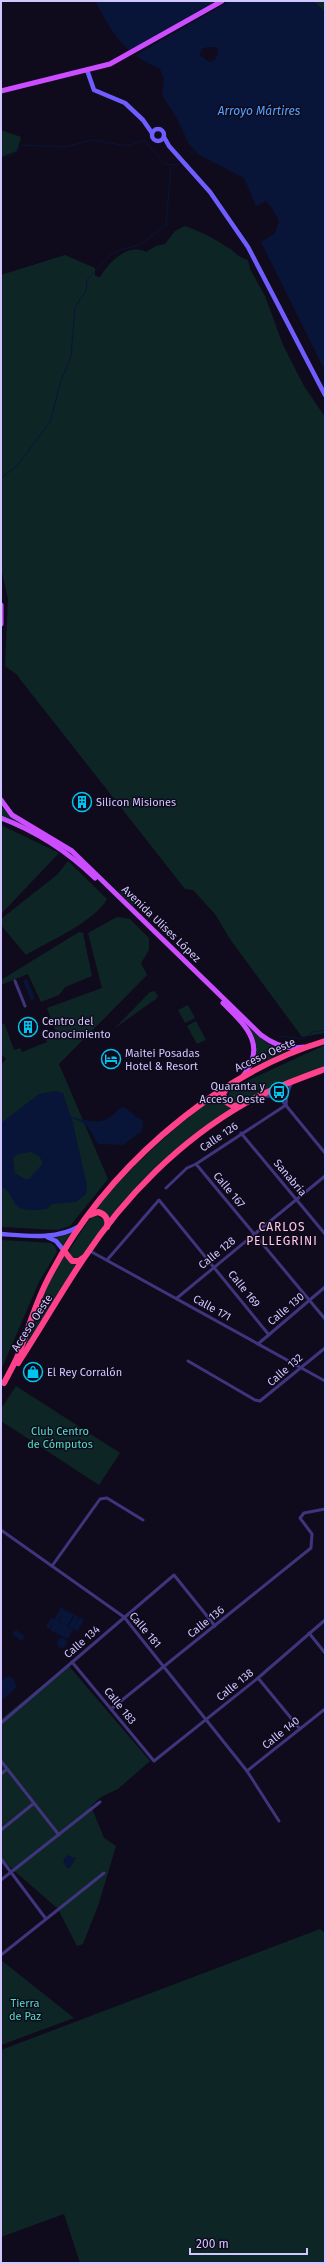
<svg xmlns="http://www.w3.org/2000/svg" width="326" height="2264" font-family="'Fira Sans',sans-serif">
<rect width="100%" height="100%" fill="#0f0b1c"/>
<g fill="#0e2526">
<path d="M313 1H325V12Z"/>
<path d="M1 130 21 137 17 151 1 157Z"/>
<path d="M185 226C200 231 214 238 227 247 236 252 237 257 248 260L250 269 265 296 283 345 304 386 325 417V1033L302 1037 230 939 215 914 193 890 185 889 16 674 5 666 8 599 1 568V275L65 255 95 268V276L100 277C110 261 128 243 146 252L156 246 165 244 175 231Z"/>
<path d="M1 806 11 816 71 853 1 816Z"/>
<path d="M1 825 59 853 1 914Z"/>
<path d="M68 861 107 899C94 922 49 941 26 955L1 925V919L58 874Z"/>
<path d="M125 889C134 892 135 898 134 907L118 891Z"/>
<path d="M133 912 268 1044 288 1051 254 1066 256 1051 246 1024Z"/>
<path d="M117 917 130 919 149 938V950L141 963 147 975 59 1064 108 1179 70 1226 58 1230 1 1227V1065L6 1059 1 1054V1025L4 1023 14 1050 20 1048 22 1052 47 1042 45 1037 56 1032 47 1008 102 988 88 933Z"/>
<path d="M79 932 83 933 92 976 65 987 59 995 41 1002 28 974 1 985V980Z"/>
<path d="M154 991 158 995 156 999 115 1028 150 992Z"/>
<path d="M188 1005 195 1018 185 1023 178 1010Z"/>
<path d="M196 1021 206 1040 197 1044 187 1026Z"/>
<path d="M325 1045V1066L240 1103H231L229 1100V1092L234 1087Z"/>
<path d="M216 1095H222L238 1107 173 1154 108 1221 93 1212C129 1167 171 1131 216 1095Z"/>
<path d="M97 1216 104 1220 105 1226 81 1258H72L69 1251 90 1218Z"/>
<path d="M75 1231 63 1248 49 1237Z"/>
<path d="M1 1240 51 1243 55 1246 57 1252 39 1282 1 1370Z"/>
<path d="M65 1255 69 1263 77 1264 23 1352 47 1284Z"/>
<path d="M16 1386 120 1453 99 1485 1 1421V1409Z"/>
<path d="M68 1665 150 1761 118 1789 101 1797 91 1806 104 1838 116 1846 99 1903 83 1944 77 1946 58 1909 1 1859V1719Z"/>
<path d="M320 1929 325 1933V2263H80L64 2214 1 2237V2050Z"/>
<path d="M1 1960 74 2018 1 2045Z"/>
</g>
<g fill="#081538" fill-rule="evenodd">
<path d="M95 1H313L325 12V371L261 242 275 233 279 221 272 208 266 201 256 206 244 178 199 155 189 144 176 117 162 95 164 80 160 69C123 53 113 34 95 1ZM208 47H217L218 51 216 59 210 62 199 55 202 49Z"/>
<path d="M27 979 35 999 31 1000 23 981Z"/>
<path d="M56 1091 63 1093 71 1117C86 1120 99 1126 112 1116 117 1112 118 1108 124 1107L138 1118 143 1120 142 1131 123 1145 98 1144C92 1133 86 1120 72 1119L87 1185 86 1194 76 1202 52 1204 47 1209C38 1210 19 1213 14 1202 10 1194 9 1191 1 1186V1123L39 1094ZM31 1152 39 1156 43 1163 29 1179H25L15 1173 13 1158 18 1154Z"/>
<path d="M61 1607 65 1610 58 1622 54 1620Z"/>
<path d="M65 1610 74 1614 67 1627 59 1622Z"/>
<path d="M75 1615 79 1617 73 1629 68 1627Z"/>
<path d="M80 1617 84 1619 78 1631 73 1629Z"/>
<path d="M51 1618 73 1630 68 1639 50 1630 54 1621 49 1629 46 1627Z"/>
<path d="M16 1630 25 1636 22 1641 12 1634Z"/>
<circle cx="62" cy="1643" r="5"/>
<path d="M8 1676 13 1678 17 1687 1 1701V1681Z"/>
<path d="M67 1855 76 1858 70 1868H67L63 1862Z"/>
</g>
<path fill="#0f0b1c" d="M218 1H230L134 56 128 52Z"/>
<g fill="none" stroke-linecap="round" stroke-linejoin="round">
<g stroke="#081538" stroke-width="1">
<path d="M190 154 194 151"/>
<path d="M1 157 13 155 22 145 65 147 92 140 128 146 144 140 165 164 177 165 179 163"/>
<path d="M1 478 17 466 50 422 60 384 71 356 75 307 86 291 87 280 109 256 119 250 140 245 166 225 171 166"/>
<path d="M279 1036 304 1039 312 1032 325 1030"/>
</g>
<g stroke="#3e357c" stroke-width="3">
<path d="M15 981 25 1006"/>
<path d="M264 1096 279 1097 325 1153"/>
<path d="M286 1105 287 1094 292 1082"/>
<path d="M241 1133 325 1234"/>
<path d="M196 1164 325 1319"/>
<path d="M166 1188 187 1168 196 1164 286 1105"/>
<path d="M90 1251 325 1381"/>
<path d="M107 1260 159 1200 269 1335"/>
<path d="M177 1298 325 1176"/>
<path d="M258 1344 325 1287"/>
<path d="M188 1361 255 1400 260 1401 325 1348"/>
<path d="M1 1530 124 1617 247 1771 279 1821"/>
<path d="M52 1566 100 1499 107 1498 143 1520"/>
<path d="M309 1633 325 1653"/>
<path d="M72 1662 154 1761 258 1678 325 1620"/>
<path d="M258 1678 300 1729"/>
<path d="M111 1709 311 1548 312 1534 300 1518 304 1513 325 1509"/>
<path d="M1 1723 174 1575 215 1626"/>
<path d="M1 1761 59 1835"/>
<path d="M247 1771 325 1709"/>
<path d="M1 1774 7 1769"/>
<path d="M1 1830 33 1804"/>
<path d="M1 1859 46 1919"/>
<path d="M1 1880 100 1802"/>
<path d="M1 1955 104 1873"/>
</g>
<g stroke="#6f5dff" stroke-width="4.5">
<path d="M87 70 94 90 125 103 143 120 152 133"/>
<circle cx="158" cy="135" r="6"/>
<path d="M164 137 169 146 210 192 248 247 325 395"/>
<path d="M1 1234C28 1236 56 1240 80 1226"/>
<path d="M47 1237 56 1241 65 1252"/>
</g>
<g stroke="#cb4dff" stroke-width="5">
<path d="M1 91 110 64 222 1"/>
<path d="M1 605V624"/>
<path d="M1 800 12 815 72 851 261 1035C274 1045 288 1050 304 1047"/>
<path d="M1 818C38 832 67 851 95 878"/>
<path d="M223 1003C245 1025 268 1045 243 1076"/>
</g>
<g stroke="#ff418c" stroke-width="6">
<path d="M227 1087 223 1094 226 1102 233 1106 241 1105"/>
<path d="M90 1215 98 1212C105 1214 109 1219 107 1227"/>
<path d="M65 1252 72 1261H79L83 1258"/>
<path d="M18 1363C41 1328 61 1292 84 1258 125 1196 180 1141 244 1104 270 1089 298 1079 325 1069"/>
<path d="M4 1383C10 1371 17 1360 21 1348 29 1326 36 1303 46 1283 100 1175 210 1076 325 1041"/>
</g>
</g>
<defs>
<symbol id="building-ring" viewBox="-11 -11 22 22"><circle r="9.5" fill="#0f0b1c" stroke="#00c5f1" stroke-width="1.5"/><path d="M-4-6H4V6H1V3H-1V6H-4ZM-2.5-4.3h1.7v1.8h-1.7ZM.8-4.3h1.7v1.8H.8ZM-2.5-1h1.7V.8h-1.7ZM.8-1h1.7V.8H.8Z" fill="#00c5f1"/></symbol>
<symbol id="hotel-ring" viewBox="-11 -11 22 22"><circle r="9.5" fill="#0f0b1c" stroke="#00c5f1" stroke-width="1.5"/><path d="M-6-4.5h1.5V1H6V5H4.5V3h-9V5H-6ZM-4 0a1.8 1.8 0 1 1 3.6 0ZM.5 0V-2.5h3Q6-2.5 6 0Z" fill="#00c5f1"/></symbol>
<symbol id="bus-ring" viewBox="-11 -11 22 22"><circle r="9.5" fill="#0f0b1c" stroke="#00c5f1" stroke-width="1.5"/><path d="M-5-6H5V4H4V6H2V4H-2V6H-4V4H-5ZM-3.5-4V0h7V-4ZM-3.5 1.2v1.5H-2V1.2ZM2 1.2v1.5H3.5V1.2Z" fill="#00c5f1"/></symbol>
<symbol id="shop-ring" viewBox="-11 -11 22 22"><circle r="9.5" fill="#0f0b1c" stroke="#00c5f1" stroke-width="1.5"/><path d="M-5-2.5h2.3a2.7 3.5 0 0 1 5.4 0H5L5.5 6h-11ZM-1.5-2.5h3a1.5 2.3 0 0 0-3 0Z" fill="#00c5f1"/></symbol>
</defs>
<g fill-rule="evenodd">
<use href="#building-ring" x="71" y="791" width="22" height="22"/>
<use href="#building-ring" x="17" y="1016" width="22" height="22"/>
<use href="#hotel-ring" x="100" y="1048" width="22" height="22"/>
<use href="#bus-ring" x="268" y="1081" width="22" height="22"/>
<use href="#shop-ring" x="22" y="1361" width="22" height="22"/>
</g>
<g text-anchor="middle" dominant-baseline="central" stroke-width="3" stroke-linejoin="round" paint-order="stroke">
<g font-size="11" fill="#d1c6ff" stroke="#0f0b1c" text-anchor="start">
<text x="96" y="802">Silicon Misiones</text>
<text x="42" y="1021">Centro del<tspan x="42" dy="13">Conocimiento</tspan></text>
<text x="125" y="1053">Maitei Posadas<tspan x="125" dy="13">Hotel &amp; Resort</tspan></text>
<text x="265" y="1086" text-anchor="end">Quaranta y<tspan x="265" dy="13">Acceso Oeste</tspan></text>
<text x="47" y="1372">El Rey Corralón</text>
</g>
<g font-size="11" fill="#d1c6ff" stroke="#0f0b1c">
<text transform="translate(161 924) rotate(44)">Avenida Ulises López</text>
<text transform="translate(265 1055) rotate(-25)">Acceso Oeste</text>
<text transform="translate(219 1137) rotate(-34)">Calle 126</text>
<text transform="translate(290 1178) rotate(50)">Sanabria</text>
<text transform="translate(229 1190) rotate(50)">Calle 167</text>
<text transform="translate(217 1253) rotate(-39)">Calle 128</text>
<text transform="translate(244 1289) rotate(51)">Calle 169</text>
<text transform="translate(212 1308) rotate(29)">Calle 171</text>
<text transform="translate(286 1309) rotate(-40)">Calle 130</text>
<text transform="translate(32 1323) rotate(-57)">Acceso Oeste</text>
<text transform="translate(285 1370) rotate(-41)">Calle 132</text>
<text transform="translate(206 1622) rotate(-39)">Calle 136</text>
<text transform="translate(145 1630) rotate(50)">Calle 181</text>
<text transform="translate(82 1642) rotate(-41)">Calle 134</text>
<text transform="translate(235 1685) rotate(-39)">Calle 138</text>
<text transform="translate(120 1706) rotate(51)">Calle 183</text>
<text transform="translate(281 1733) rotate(-39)">Calle 140</text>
</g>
<g font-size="11" fill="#52dfc7" stroke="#0f0b1c">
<text x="60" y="1431">Club Centro<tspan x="60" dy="13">de Cómputos</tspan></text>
<text x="25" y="2003">Tierra<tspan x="25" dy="13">de Paz</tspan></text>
</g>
<g font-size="12" font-style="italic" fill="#54a1ff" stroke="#0f0b1c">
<text x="259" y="111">Arroyo Mártires</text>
</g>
<g font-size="12" letter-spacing="1" fill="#ffc8e6" stroke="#0f0b1c">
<text x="282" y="1227">CARLOS<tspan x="282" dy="14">PELLEGRINI</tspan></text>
</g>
</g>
<rect width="326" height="2264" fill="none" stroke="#d1c6ff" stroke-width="4"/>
<path d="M190 2248v6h117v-6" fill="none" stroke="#d1c6ff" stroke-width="2"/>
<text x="196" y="2248" font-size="12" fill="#d1c6ff" stroke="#0f0b1c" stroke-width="3" paint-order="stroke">200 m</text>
</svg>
